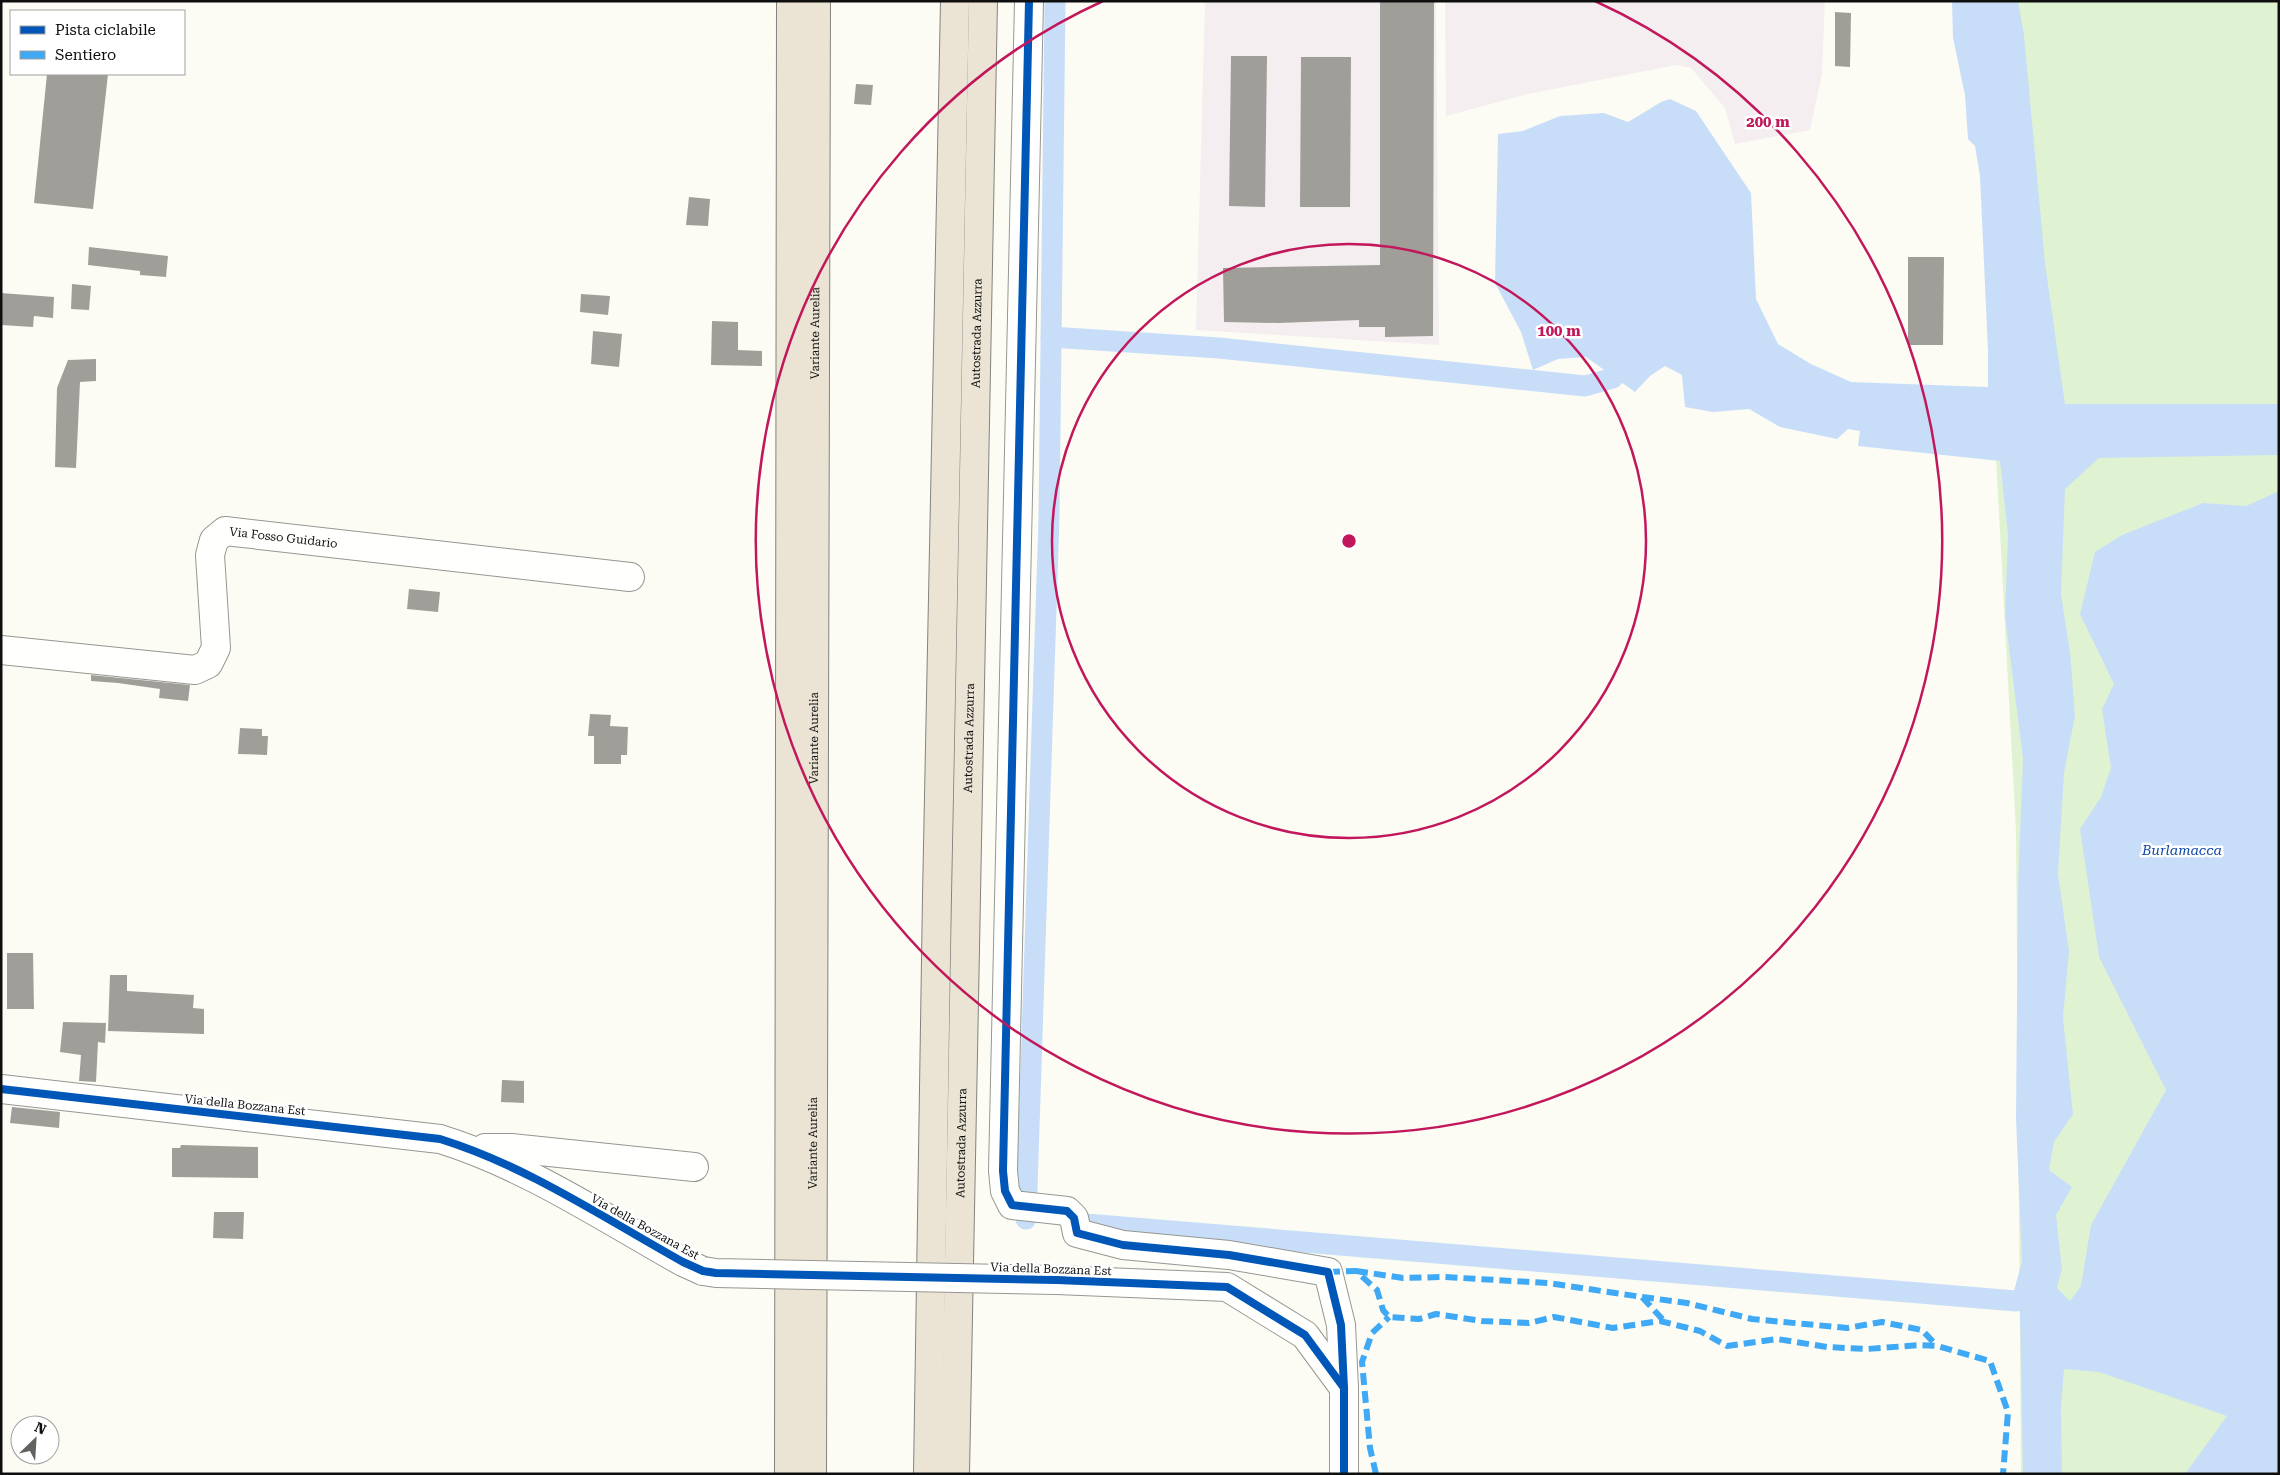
<svg xmlns="http://www.w3.org/2000/svg" width="2280" height="1475" font-family="'Roboto Serif',serif">
<rect width="100%" height="100%" fill="#fcfcf4"/>
<g fill="#f4eef0">
<path d="M1205 1H1436L1439 345 1196 330Z"/>
<path d="M1445 1H1825L1822 74 1810 130 1735 144 1725 108 1691 68 1676 65 1528 94 1446 116Z"/>
</g>
<path fill="#dff3d3" d="M1961 1H2279V1474H2021L2016 832 1981 175Z"/>
<path fill="#c8def8" d="M1952 1H2018L2024 35 2045 263 2065 404H2279V455L2099 458 2065 489 2061 594 2070 652 2075 716 2064 773 2058 874 2069 951 2063 1018 2073 1114 2054 1142 2049 1170 2072 1187 2056 1215 2062 1269 2057 1288 2070 1301 2081 1286 2091 1225 2166 1090 2099 957 2080 829 2101 797 2111 768 2102 709 2114 684 2080 614 2095 552 2122 535 2203 503 2246 506 2279 491V1474H2185L2227 1416 2099 1372 2064 1369 2061 1407 2062 1474H2023L2020 1313 2014 1291 2022 1261 2016 1119 2018 886 2023 759 2005 616 2008 535 2000 461 1858 446 1860 431 1848 429 1837 439 1780 427 1749 409 1713 412 1685 407 1682 375 1665 366 1650 376 1635 392 1586 357 1558 359 1533 370 1521 332 1495 283 1498 134 1523 131 1560 116 1604 113 1628 122 1661 102 1670 99 1696 111 1751 193 1756 299 1778 344 1811 364 1851 382 1988 387V351L1980 176 1975 146 1968 139 1965 95 1953 38Z"/>
<g fill="none" stroke-linecap="round" stroke-linejoin="round">
<g stroke="#c8def8" stroke-width="21">
<path d="M1051 337 1219 348 1585 386 1613 378"/>
<path d="M1026 1219 1049 518 1055 1"/>
<path d="M1074 1223 2016 1301"/>
</g>
</g>
<g fill="#a09e99">
<path d="M1380 1H1434L1433 336 1385 337V327H1359V320L1278 323 1224 322 1223 268 1380 265Z"/>
<path d="M1835 12 1851 13 1850 67 1835 66Z"/>
<path d="M1231 56H1267L1265 207 1229 206Z"/>
<path d="M1301 57H1351L1350 207H1300Z"/>
<path d="M47 74H108L93 209 34 203Z"/>
<path d="M856 84 873 85 871 105 854 104Z"/>
<path d="M689 197 710 199 708 226 686 225Z"/>
<path d="M89 247 168 256 166 277 140 275V271L88 265Z"/>
<path d="M1908 257H1944L1943 345H1908Z"/>
<path d="M72 284 91 286 89 310 71 309Z"/>
<path d="M1 293 54 297 53 318 34 316 33 327 1 325Z"/>
<path d="M581 294 610 296 608 315 580 312Z"/>
<path d="M712 321 738 322V350L762 351V366L711 365Z"/>
<path d="M593 331 622 334 619 367 591 364Z"/>
<path d="M96 359V381L80 382 76 468 55 467 57 388 68 360Z"/>
<path d="M409 589 440 592 438 612 407 609Z"/>
<path d="M91 675 190 685 188 701 159 698 160 689 118 683 91 681Z"/>
<path d="M590 714 611 715 610 726 628 727 627 755H621V764H594V736H588Z"/>
<path d="M240 728 262 729V736H268L267 755 238 754Z"/>
<path d="M7 953H33L34 1009H7Z"/>
<path d="M110 975H127V991L194 995 193 1008 204 1009V1034L108 1031Z"/>
<path d="M63 1022 106 1023 105 1043 98 1042 96 1082 79 1081 81 1055 60 1052Z"/>
<path d="M502 1080 524 1081V1103L501 1102Z"/>
<path d="M12 1107 60 1112 59 1128 10 1123Z"/>
<path d="M181 1145 258 1147V1178L172 1177V1148H180Z"/>
<path d="M214 1212H244L243 1239 213 1238Z"/>
</g>
<g fill="none" stroke-linecap="round" stroke-linejoin="round">
<defs>
<g id="minor">
<path d="M1029 1 1003 1171 1005 1191 1012 1205 1067 1211 1074 1218 1077 1233 1123 1245 1229 1255 1328 1272 1341 1325 1344 1388V1474"/>
<path id="s1" d="M1 650 195 670 208 664 216 648 210 555 214 540 225 531 630 577"/>
<path d="M1 1089 440 1139C527 1166 604 1218 683 1262L703 1271"/>
<path d="M485 1148H511L694 1167"/>
<path d="M1057 1280 1227 1287 1305 1335 1344 1388"/>
</g>
<g id="highway">
<path d="M789 1474 791 1"/>
<path id="s2" d="M812 1474 816 1"/>
<path d="M928 1474 937 896 955 1"/>
<path id="s3" d="M955 1474 983 1"/>
</g>
</defs>
<use href="#minor" stroke="#969692" stroke-width="30"/>
<use href="#highway" stroke="#83837f" stroke-width="30"/>
<use href="#minor" stroke="#fffffd" stroke-width="28"/>
<use href="#highway" stroke="#ebe4d5" stroke-width="28"/>
<defs>
<path id="minor-bridge" d="M703 1271 716 1273 1057 1280"/>
</defs>
<use href="#minor-bridge" stroke="#969692" stroke-width="30" stroke-linecap="butt"/>
<use href="#minor-bridge" stroke="#fffffd" stroke-width="28"/>
<g stroke="#3fa9f5" stroke-width="6" stroke-dasharray="12 6" stroke-linecap="butt">
<path d="M1356 1271 1403 1278 1444 1277 1548 1283 1642 1297 1665 1322"/>
<path d="M1328 1272 1356 1271 1377 1290 1383 1310 1389 1317 1419 1319 1436 1314 1482 1321 1529 1323 1554 1317 1613 1328 1660 1321 1700 1331 1727 1346 1777 1339 1827 1347 1867 1349 1920 1345 1937 1346 1990 1361 2008 1412 2003 1474"/>
<path d="M1642 1297 1687 1303 1752 1319 1847 1328 1882 1322 1922 1330 1937 1346"/>
<path d="M1376 1474 1370 1448 1362 1362 1372 1333 1389 1317"/>
</g>
<defs>
<g id="cycleway">
<path d="M1029 1 1003 1171 1005 1191 1012 1205 1067 1211 1074 1218 1077 1233 1123 1245 1229 1255 1328 1272 1341 1325 1344 1388V1474"/>
<path d="M1 1089 440 1139C527 1166 604 1218 683 1262L703 1271 716 1273 1057 1280 1227 1287 1305 1335 1344 1388"/>
</g>
</defs>
<use href="#cycleway" stroke="#fff" stroke-width="11"/>
<use href="#cycleway" stroke="#0057b8" stroke-width="8"/>
</g>
<g fill="none" stroke="#c2185b" stroke-width="2.5">
<circle cx="1349" cy="541" r="297"/>
<path d="M1595 1A593 593 0 1 1 1103 1"/>
</g>
<g text-anchor="middle" dominant-baseline="central" stroke-width="5" stroke-linejoin="round" paint-order="stroke">
<g font-size="12" fill="#0f0f0f" stroke="#fff">
<text stroke="none"><textPath href="#s2" startOffset="1141">Variante Aurelia</textPath></text>
<text stroke="none"><textPath href="#s3" startOffset="1141">Autostrada Azzurra</textPath></text>
<text stroke="none"><textPath href="#s1" startOffset="409">Via Fosso Guidario</textPath></text>
<text stroke="none"><textPath href="#s2" startOffset="736">Variante Aurelia</textPath></text>
<text stroke="none"><textPath href="#s3" startOffset="736">Autostrada Azzurra</textPath></text>
<text transform="translate(245 1105) rotate(6)">Via della Bozzana Est</text>
<text stroke="none"><textPath href="#s2" startOffset="331">Variante Aurelia</textPath></text>
<text stroke="none"><textPath href="#s3" startOffset="331">Autostrada Azzurra</textPath></text>
<text transform="translate(645 1227) rotate(29)">Via della Bozzana Est</text>
<text transform="translate(1051 1269) rotate(2)">Via della Bozzana Est</text>
</g>
<g font-size="14" font-style="italic" fill="#1048a9" stroke="#fff">
<text x="2182" y="850">Burlamacca</text>
</g>
</g>
<circle cx="1349" cy="541" r="8" fill="#c2185b" stroke="#fff" stroke-width="2.5"/>
<g font-size="15" text-anchor="middle" font-weight="bold" fill="#c2185b" stroke="#fff" stroke-width="5" stroke-linejoin="round" paint-order="stroke">
<text x="1768" y="127">200 m</text>
<text x="1559" y="336">100 m</text>
</g>
<rect width="2280" height="1475" fill="none" stroke="#0f0f0f" stroke-width="5"/>
<rect x="10" y="10" width="175" height="65" fill="#ffffff" stroke="#9f9f9f"/>
<rect x="20" y="26" width="25" height="8" fill="#0057b8" stroke="#9f9f9f"/>
<text x="55" y="35" font-size="15" fill="#0f0f0f">Pista ciclabile</text>
<rect x="20" y="51" width="25" height="8" fill="#3fa9f5" stroke="#9f9f9f"/>
<text x="55" y="60" font-size="15" fill="#0f0f0f">Sentiero</text>
<g transform="translate(35 1440) rotate(25)"><circle r="24" fill="#ffffff" stroke="#9f9f9f"/>
<path d="M0-4L9 19L0 12L-9 19Z" fill="#62625f"/>
<text y="-8" font-size="14" font-weight="bold" text-anchor="middle" fill="#0f0f0f">N</text>
</g>
</svg>
